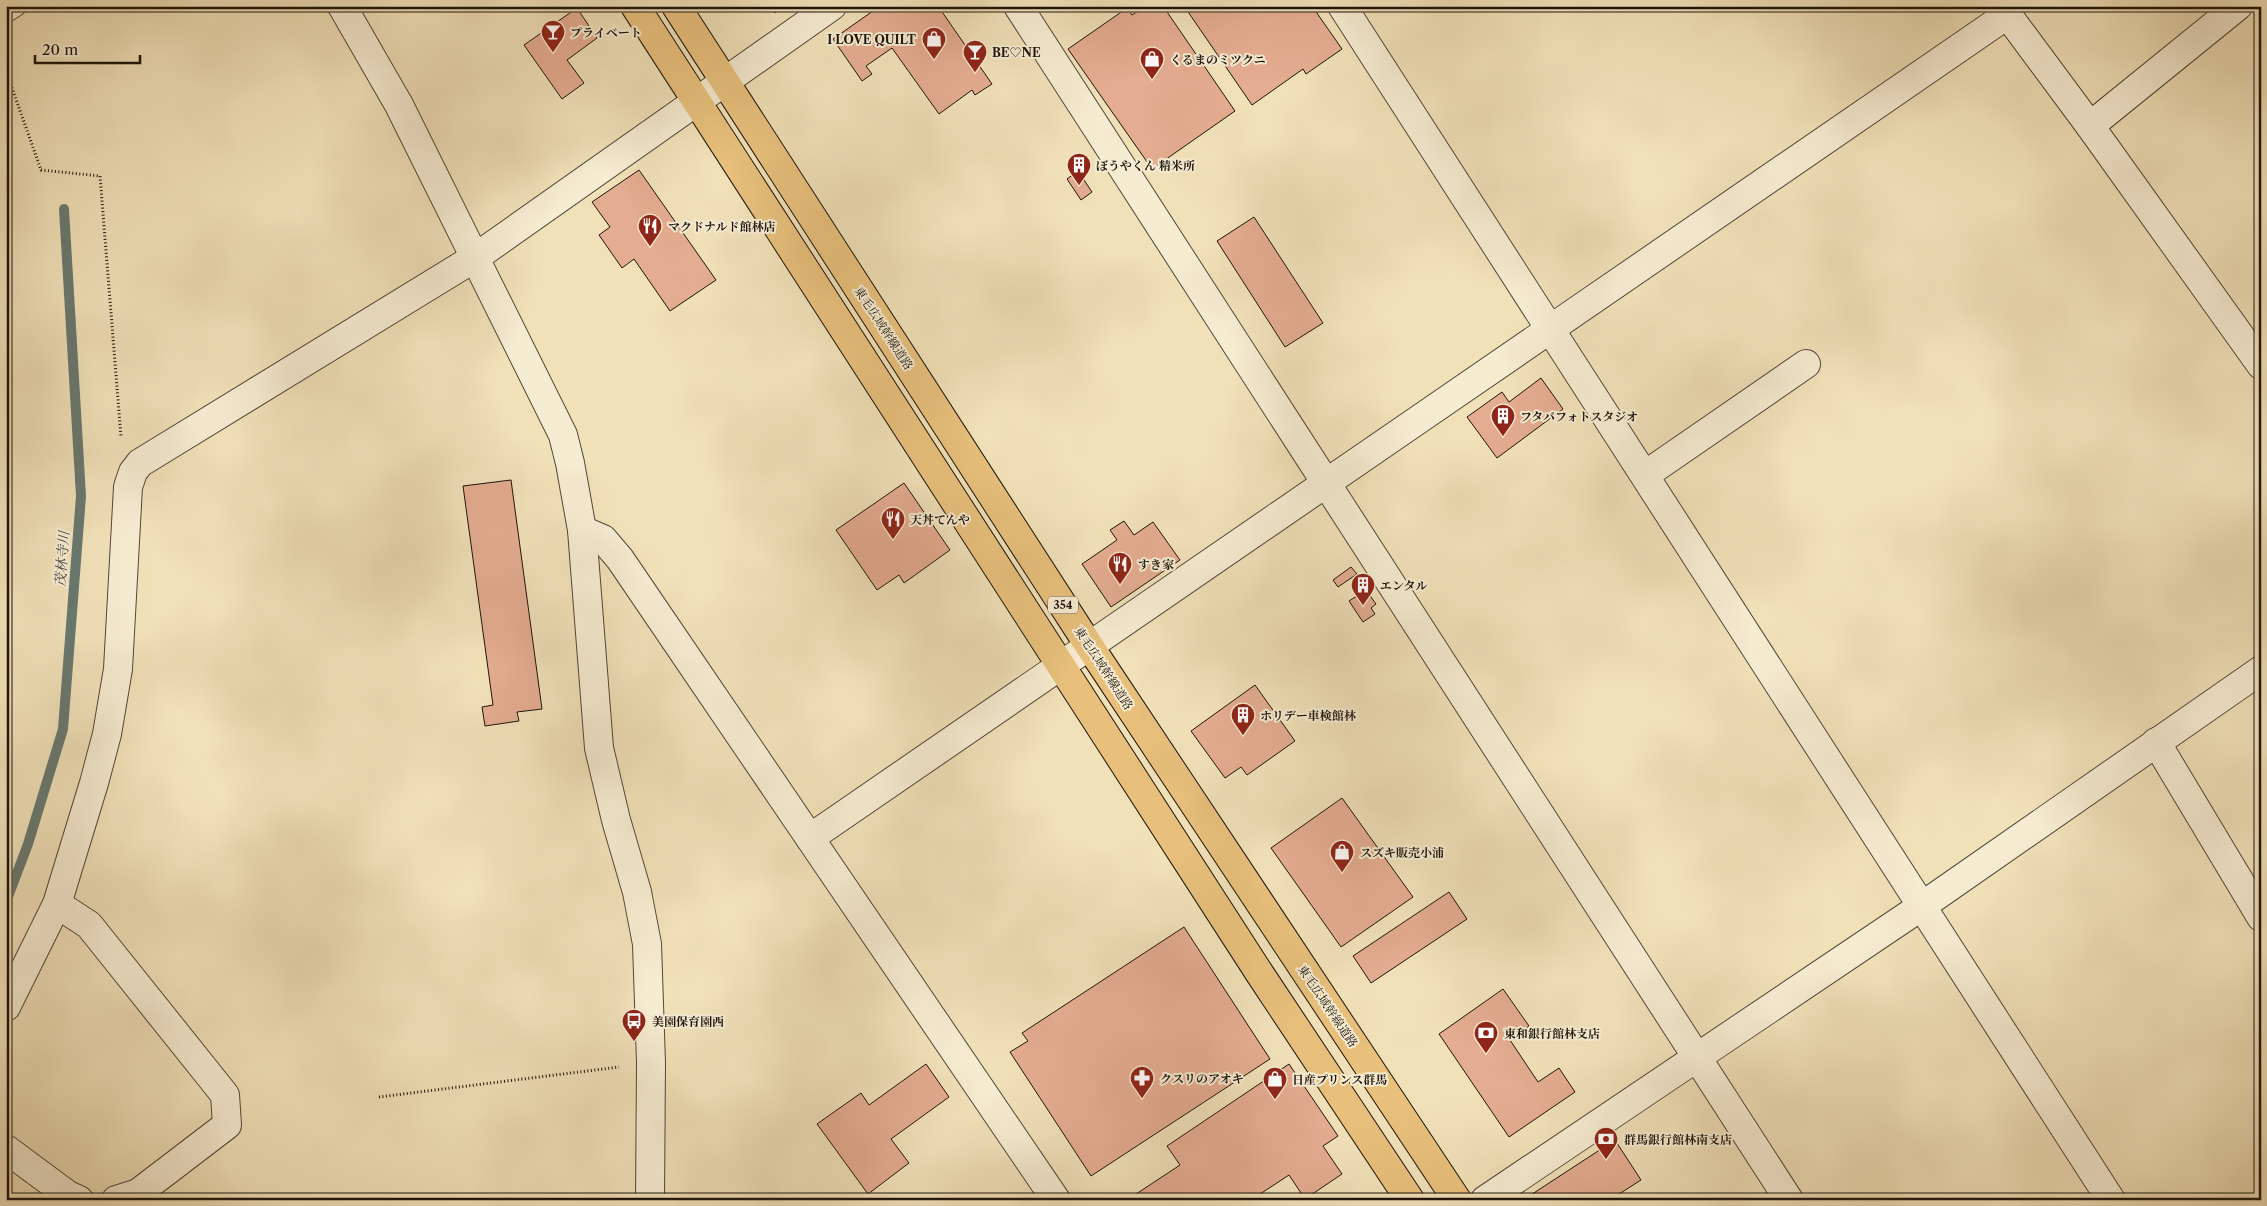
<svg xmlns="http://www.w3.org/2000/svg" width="2267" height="1206" font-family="'Libre Caslon Text','Noto Serif JP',serif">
<rect width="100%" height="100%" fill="#f1e1b9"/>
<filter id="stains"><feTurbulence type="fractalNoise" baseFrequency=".004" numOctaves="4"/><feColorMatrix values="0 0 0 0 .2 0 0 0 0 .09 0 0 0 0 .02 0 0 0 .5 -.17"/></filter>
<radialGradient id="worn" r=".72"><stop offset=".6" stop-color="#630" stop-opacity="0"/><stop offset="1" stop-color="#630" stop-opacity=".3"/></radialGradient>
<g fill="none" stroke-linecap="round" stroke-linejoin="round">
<path stroke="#697971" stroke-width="10" d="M6 902 28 844 63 729 81 496 64 209"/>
</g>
<g fill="#e4ac90" stroke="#1d140c">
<path d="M770 6H784L775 13Z"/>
<path d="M880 6H938L992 84 975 95 972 90 939 114 892 48 866 66 872 74 862 81 833 39Z"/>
<path d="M1146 6H1163L1235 111 1152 169 1068 49 1127 8 1132 15Z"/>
<path d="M1184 6H1312L1342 49 1306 74 1303 69 1252 105Z"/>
<path d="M577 8 597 38 567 60 584 83 562 99 524 45Z"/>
<path d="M639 170 716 280 670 311 634 259 622 268 599 235 610 227 592 202Z"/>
<path d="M1078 171 1092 192 1081 200 1067 179Z"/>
<path d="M1254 217 1323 323 1285 347 1217 241Z"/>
<path d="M1541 378 1563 409 1497 458 1467 417 1502 392 1509 402Z"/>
<path d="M511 480 542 709 517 712 519 721 485 726 482 707 493 705 463 486Z"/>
<path d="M904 483 950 550 904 583 899 575 877 590 836 530Z"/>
<path d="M1124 521 1134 535 1153 522 1180 560 1111 607 1082 564 1117 540 1110 530Z"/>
<path d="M1351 567 1357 574 1338 587 1333 580Z"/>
<path d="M1366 590 1376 604 1371 608 1375 614 1363 622 1349 601Z"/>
<path d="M1255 685 1295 741 1247 775 1241 767 1225 778 1191 731Z"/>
<path d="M1342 798 1413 897 1341 947 1271 848Z"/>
<path d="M1449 892 1467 919 1371 983 1353 956Z"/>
<path d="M1184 927 1270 1059 1091 1176 1010 1052 1028 1041 1022 1033Z"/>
<path d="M1503 989 1529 1026 1510 1040 1538 1082 1559 1068 1575 1092 1509 1137 1439 1034Z"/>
<path d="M926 1064 949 1097 891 1139 909 1163 868 1194 817 1124 861 1093 869 1105Z"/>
<path d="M1289 1064 1338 1136 1323 1146 1342 1174 1305 1199 1289 1175 1251 1200H1127L1180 1165 1167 1146Z"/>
<path d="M1615 1140 1641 1180 1613 1198 1614 1200H1523Z"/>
</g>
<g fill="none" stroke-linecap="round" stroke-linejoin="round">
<defs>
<path id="service" d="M6 13 17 6"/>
<g id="minor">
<path d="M342 6 399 105 563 435 570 463 582 530 599 748 616 820 637 892 647 944 651 1063 650 1200"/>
<path d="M1018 6 1789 1200"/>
<path d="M1342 6 2111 1200"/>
<path d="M2001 6 2090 126 2261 365"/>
<path d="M2090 126 2238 6"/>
<path d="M1645 475 1806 364"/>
<path d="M582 530 603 539 620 559 1056 1200"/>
<path d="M2156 742 2261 917"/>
<path d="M810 838C1210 565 1607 288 2007 15"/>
<path d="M57 904 89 925 225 1095 227 1125 138 1193 116 1200"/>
<path d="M6 1007 57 904 94 783 107 734 118 669 128 487 133 472 140 463 476 257"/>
<path d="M6 1149 68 1195 79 1200"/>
<path d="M1485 1200 1922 906 2261 670"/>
</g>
<path id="tertiary" d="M476 257 832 6"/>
<g id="trunk">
<path d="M635 6 1260 974 1410 1200"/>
<path d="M676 6 1090 647 1457 1200"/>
</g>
</defs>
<use href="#service" stroke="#524737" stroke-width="21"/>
<use href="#minor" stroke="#524737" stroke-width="30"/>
<use href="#tertiary" stroke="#524737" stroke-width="30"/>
<use href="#trunk" stroke="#1d140c" stroke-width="30"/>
<g stroke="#1d140c" stroke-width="3" stroke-dasharray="1 2.5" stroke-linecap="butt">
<path d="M6 71 41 170 100 176 121 437"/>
<path d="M379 1097 619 1067"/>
</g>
<use href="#service" stroke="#f6ecd2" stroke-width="19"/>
<use href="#minor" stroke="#f6ecd2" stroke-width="28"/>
<use href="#tertiary" stroke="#f6ecd2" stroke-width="28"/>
<use href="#trunk" stroke="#e8c07c" stroke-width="28"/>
</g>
<defs>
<symbol id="bar-pin" viewBox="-11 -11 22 30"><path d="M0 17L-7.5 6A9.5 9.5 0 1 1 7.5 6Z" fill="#8f2418" stroke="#f6ecd2"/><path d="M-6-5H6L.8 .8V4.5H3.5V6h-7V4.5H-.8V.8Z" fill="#fff"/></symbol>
<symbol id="shop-pin" viewBox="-11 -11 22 30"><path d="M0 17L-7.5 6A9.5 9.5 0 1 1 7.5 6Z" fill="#8f2418" stroke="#f6ecd2"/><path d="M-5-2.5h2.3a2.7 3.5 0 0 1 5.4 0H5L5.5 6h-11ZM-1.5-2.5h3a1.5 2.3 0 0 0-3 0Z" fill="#fff"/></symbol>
<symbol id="building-pin" viewBox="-11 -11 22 30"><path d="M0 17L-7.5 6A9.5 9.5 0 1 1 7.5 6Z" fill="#8f2418" stroke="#f6ecd2"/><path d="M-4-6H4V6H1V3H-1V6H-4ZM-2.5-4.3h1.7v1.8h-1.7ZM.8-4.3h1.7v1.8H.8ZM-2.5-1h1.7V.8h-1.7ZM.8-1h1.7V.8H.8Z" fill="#fff"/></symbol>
<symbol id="restaurant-pin" viewBox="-11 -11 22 30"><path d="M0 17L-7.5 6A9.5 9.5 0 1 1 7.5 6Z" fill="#8f2418" stroke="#f6ecd2"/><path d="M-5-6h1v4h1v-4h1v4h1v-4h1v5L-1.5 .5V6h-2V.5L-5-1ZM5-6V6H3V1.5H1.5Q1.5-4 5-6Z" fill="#fff"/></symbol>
<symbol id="bus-pin" viewBox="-11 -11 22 30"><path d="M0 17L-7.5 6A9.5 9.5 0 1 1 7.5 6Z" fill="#8f2418" stroke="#f6ecd2"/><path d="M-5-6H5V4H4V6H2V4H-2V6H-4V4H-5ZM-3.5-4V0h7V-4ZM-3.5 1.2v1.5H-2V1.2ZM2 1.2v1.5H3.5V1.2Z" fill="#fff"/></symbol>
<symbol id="bank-pin" viewBox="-11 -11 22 30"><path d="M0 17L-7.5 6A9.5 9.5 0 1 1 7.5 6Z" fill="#8f2418" stroke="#f6ecd2"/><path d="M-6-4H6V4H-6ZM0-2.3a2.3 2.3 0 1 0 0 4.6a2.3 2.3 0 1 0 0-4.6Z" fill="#fff"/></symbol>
<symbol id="pharmacy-pin" viewBox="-11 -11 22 30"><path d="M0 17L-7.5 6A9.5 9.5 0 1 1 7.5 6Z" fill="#8f2418" stroke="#f6ecd2"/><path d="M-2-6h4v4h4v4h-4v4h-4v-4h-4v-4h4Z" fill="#fff"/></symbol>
</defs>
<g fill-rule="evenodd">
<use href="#bar-pin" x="539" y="18" width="28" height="38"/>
<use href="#shop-pin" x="920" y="25" width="28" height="38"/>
<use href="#bar-pin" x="961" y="38" width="28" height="38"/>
<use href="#shop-pin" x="1138" y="45" width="28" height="38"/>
<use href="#building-pin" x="1065" y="151" width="28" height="38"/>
<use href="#restaurant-pin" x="636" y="212" width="28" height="38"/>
<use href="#building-pin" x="1489" y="402" width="28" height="38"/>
<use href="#restaurant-pin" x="879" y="505" width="28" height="38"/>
<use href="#restaurant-pin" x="1106" y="550" width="28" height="38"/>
<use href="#building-pin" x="1349" y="571" width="28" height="38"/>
<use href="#building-pin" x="1229" y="701" width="28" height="38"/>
<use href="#shop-pin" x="1328" y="838" width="28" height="38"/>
<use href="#bus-pin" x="620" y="1007" width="28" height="38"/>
<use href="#bank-pin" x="1472" y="1019" width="28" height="38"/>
<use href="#pharmacy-pin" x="1128" y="1064" width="28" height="38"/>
<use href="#shop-pin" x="1261" y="1065" width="28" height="38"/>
<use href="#bank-pin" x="1592" y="1125" width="28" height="38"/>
</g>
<g text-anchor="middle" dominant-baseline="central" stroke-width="4" stroke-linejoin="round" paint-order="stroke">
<rect fill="#f6ecd2" stroke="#5e5547" stroke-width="1" x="1048" y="596.5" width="30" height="17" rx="4"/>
<g font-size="11" font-weight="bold" fill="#1d140c">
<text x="1063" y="605">354</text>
</g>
<g font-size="12" font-weight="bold" fill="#1d140c" stroke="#f6ecd2" text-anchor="start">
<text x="570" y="32">プライベート</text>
<text x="916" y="39" text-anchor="end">I LOVE QUILT</text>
<text x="992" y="52">BE♡NE</text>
<text x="1170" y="59">くるまのミツクニ</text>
<text x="1096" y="165">ぼうやくん 精米所</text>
<text x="668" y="226">マクドナルド館林店</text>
<text x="1520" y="416">フタバフォトスタジオ</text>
<text x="910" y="519">天丼てんや</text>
<text x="1138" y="564">すき家</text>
<text x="1380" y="585">エンタル</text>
<text x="1260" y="715">ホリデー車検館林</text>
<text x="1360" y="852">スズキ販売小浦</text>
<text x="652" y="1021">美園保育園西</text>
<text x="1504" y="1033">東和銀行館林支店</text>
<text x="1160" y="1078">クスリのアオキ</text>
<text x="1292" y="1079">日産プリンス群馬</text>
<text x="1624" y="1139">群馬銀行館林南支店</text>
</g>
<g font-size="12" fill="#1d140c" stroke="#f6ecd2">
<text transform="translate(884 328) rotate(57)">東毛広域幹線道路</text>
<text transform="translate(1104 668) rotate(57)">東毛広域幹線道路</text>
<text transform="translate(1328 1006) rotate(56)">東毛広域幹線道路</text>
</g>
<g font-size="14" font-style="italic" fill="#494f47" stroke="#f6ecd2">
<text transform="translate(62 559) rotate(-86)">茂林寺川</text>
</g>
</g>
<rect width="2267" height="1206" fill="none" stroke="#f1e1b9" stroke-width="25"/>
<rect x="8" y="8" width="2252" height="1191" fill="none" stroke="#1d140c" stroke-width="2.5"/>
<rect x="12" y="12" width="2242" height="1181" fill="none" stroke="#1d140c"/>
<path d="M35 55v8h105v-8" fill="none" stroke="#1d140c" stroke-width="2.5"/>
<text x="42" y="55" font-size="15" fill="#1d140c" stroke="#f6ecd2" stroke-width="4" paint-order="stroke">20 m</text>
<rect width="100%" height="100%" filter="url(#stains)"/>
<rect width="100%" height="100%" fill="url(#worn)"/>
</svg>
